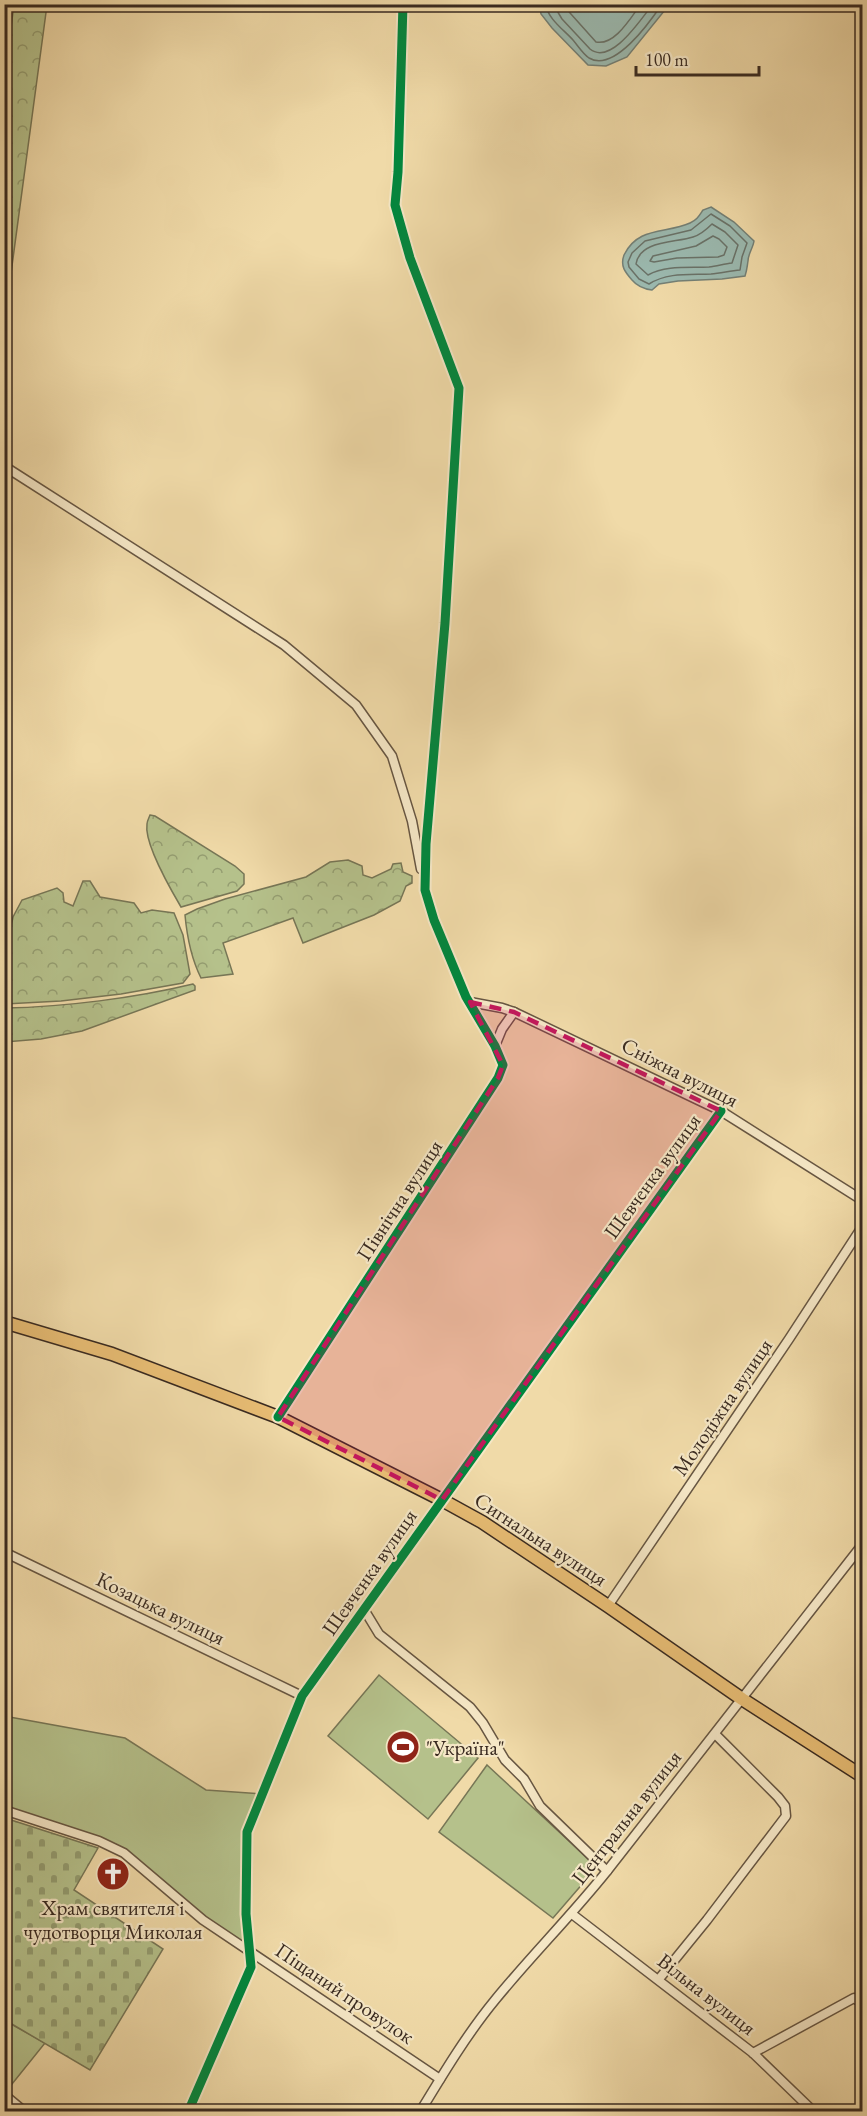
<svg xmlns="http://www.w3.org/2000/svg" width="867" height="2116" font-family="'EB Garamond',serif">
<defs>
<pattern id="forest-crowns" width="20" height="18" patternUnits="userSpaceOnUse" patternTransform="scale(1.5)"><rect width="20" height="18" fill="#b5c18b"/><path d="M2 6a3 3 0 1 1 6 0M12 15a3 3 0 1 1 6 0" fill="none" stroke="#949d71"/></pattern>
<pattern id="cemetery-stones" width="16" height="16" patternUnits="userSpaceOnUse" patternTransform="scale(1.5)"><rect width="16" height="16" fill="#b5c18b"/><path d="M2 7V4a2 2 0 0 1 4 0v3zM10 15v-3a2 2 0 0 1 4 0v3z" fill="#949d71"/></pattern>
</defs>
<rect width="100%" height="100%" fill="#f0daa8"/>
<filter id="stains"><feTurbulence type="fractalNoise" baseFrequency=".00333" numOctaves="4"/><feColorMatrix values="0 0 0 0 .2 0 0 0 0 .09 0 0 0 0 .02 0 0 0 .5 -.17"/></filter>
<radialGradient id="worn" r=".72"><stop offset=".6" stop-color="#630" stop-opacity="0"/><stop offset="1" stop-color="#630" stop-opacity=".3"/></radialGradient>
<g fill="#b5c18b" stroke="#777656" stroke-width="1.5">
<path d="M379 1675 478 1758 428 1819 328 1736Z"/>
<path d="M4 1716 125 1738 206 1790 262 1794 247 1832 249 1949 203 1920 125 1853 5 1810Z"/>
<path d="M487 1765 597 1867 553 1918 439 1832Z"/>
<path d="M4 2020 45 2043 8 2089 5 2085Z"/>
</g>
<g fill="url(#forest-crowns)" stroke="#777656" stroke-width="1.5">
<path d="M14 5H47L5 318 4 78Z"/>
<path d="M150 815 155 816 235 866 244 874V884L237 891 181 907C171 890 144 843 147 824 147 821 149 818 150 815Z"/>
<path d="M348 860 362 866 363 875 372 878 391 869 393 864 401 863 403 872 412 876V883L406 886 400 901 374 915 303 943 293 918 223 943 233 974 201 978C191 958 187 937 185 915L197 909 225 899 306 877 330 862Z"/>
<path d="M83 881H90L100 897 134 903 141 913 152 910 174 913 183 935 190 974 183 983 121 994 61 1001 5 1004V928L11 927 13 917 22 900 57 888 63 893 64 902 73 906Z"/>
<path d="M193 984 195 986V990L82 1031 41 1039 5 1042V1008C64 1007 135 998 193 984Z"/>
</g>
<path fill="url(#cemetery-stones)" stroke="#777656" stroke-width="1.5" d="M5 1818 98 1848 74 1890 163 1949 90 2070 5 2020Z"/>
<g fill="#9bb9af" stroke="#748076" stroke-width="1.5">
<path d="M539 5V4L669 5 627 57 606 66 588 65 552 28 541 14Z"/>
<path d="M711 207 734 222 754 241C753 248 748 254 748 261 747 267 747 270 745 276L722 279 678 281 659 284 652 290C644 289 637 286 632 280 625 272 620 266 624 255 638 226 666 234 690 223 697 220 699 216 703 210Z"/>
</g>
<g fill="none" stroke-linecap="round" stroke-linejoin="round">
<g stroke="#6a7268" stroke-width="1.5">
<path d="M545 4C549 20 563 29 573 40 578 46 583 54 589 58 614 73 650 22 662 4"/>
<path d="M553 4 562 19 590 49C611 66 641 19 653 4"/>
<path d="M562 4 596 42C615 46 631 17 641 4"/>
<path d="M711 214 730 226 747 243 742 257 740 270C730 271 721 273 711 274 690 275 668 272 649 284L639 279 629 267 628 262 632 253 645 241 691 230Z"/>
<path d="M712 224 725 232 738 245 732 263C724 264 717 266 709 267 689 268 666 265 648 275L636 264C640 240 675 243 693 237 700 235 707 229 712 224Z"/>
<path d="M713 236 719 239 727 247 724 255 718 257 677 258 654 262 650 261 653 256 696 246Z"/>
</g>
<defs>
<g id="street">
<path d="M4 466 284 645 356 705 392 756 412 821 421 869"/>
<path d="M470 1002 502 1008 514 1012 721 1111 862 1200"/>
<path d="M495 1046 502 1029 514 1012"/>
<path d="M278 1417 498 1078 503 1065 495 1046 466 997 434 920 425 890 426 844 445 623 459 388 410 258 395 205 398 172 403 4"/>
<path d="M4 1552 302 1696"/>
<path d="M608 1606 789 1339 862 1227"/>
<path d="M365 1611 379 1634 470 1707 483 1723 505 1760 524 1779 540 1806 607 1871"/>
<path d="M4 1810 99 1841 124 1853 203 1920 440 2079"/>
<path d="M572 1914 753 2053 814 2112"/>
<path d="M659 1979 707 1920 786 1816 785 1806 778 1797 715 1734"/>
<path d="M753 2053 854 1998 862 2003"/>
<path d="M7 2097 25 2112"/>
<path d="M188 2112 251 1967 246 1914 247 1832 302 1696 721 1111"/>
<path d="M420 2112C443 2074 467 2034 495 2000 531 1956 571 1916 607 1871L862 1545"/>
</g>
<path id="primary" d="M4 1322 112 1354 278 1417 442 1500 482 1522 608 1606 742 1699 862 1776"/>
</defs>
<use href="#street" stroke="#675642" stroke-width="11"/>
<use href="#primary" stroke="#392a20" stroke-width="15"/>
<use href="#street" stroke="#f5e7c6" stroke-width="8"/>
<use href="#primary" stroke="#e8bd74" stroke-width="12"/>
<defs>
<g id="cycleway">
<path d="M278 1417 498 1078 503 1065 495 1046 466 997 434 920 425 890 426 844 445 623 459 388 410 258 395 205 398 172 403 4"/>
<path d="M188 2112 251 1967 246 1914 247 1832 302 1696 721 1111"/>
</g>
</defs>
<use href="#cycleway" stroke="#f5e7c6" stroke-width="13"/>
<use href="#cycleway" stroke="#00873e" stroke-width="9"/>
</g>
<path fill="#c2185b" fill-opacity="0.2" stroke="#c2185b" stroke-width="4.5" stroke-dasharray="12 8" stroke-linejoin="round" d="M470 1002 514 1012 721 1111 442 1500 278 1417 498 1078 503 1065Z"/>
<defs>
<symbol id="stadium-disc" viewBox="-11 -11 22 22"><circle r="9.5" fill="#8f2418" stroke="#f5e7c6"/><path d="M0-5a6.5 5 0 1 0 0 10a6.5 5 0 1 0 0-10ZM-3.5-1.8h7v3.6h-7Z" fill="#fff"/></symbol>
<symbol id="church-disc" viewBox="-11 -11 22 22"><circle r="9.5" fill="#8f2418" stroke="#f5e7c6"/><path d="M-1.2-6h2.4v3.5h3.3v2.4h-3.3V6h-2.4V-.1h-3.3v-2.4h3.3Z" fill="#fff"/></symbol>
</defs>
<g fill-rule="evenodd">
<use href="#stadium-disc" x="384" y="1728" width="38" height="38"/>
<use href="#church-disc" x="94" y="1855" width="38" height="38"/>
</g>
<g text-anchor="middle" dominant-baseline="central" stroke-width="4.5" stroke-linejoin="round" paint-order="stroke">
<g font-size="21" fill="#392a20" stroke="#f5e7c6">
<text transform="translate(680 1072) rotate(27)">Сніжна вулиця</text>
<text transform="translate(652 1176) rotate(-54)">Шевченка вулиця</text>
<text transform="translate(399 1200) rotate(-57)">Північна вулиця</text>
<text transform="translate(722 1407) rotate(-56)">Молодіжна вулиця</text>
<text transform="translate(541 1539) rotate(33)">Сигнальна вулиця</text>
<text transform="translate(369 1572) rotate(-55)">Шевченка вулиця</text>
<text transform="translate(161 1608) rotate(26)">Козацька вулиця</text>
<text transform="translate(626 1817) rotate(-52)">Центральна вулиця</text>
<text transform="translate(345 1993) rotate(34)">Піщаний провулок</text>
<text transform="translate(707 1994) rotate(38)">Вільна вулиця</text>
</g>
<g font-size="21" fill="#392a20" stroke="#f5e7c6" text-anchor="start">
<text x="426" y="1747">"Україна"</text>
<text x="113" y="1907" text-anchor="middle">Храм святителя і<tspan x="113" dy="24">чудотворця Миколая</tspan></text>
</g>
</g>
<rect width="867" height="2116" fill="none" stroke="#f0daa8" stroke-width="24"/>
<rect x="6" y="6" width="855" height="2104" fill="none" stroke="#392a20" stroke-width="3"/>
<rect x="12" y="12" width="843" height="2092" fill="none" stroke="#392a20" stroke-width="1.5"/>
<path d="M636 66v9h123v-9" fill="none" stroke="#392a20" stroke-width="3"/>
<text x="645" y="66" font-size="18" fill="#392a20" stroke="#f5e7c6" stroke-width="4.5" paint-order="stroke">100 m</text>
<rect width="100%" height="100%" filter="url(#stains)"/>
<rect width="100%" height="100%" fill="url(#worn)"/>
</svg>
